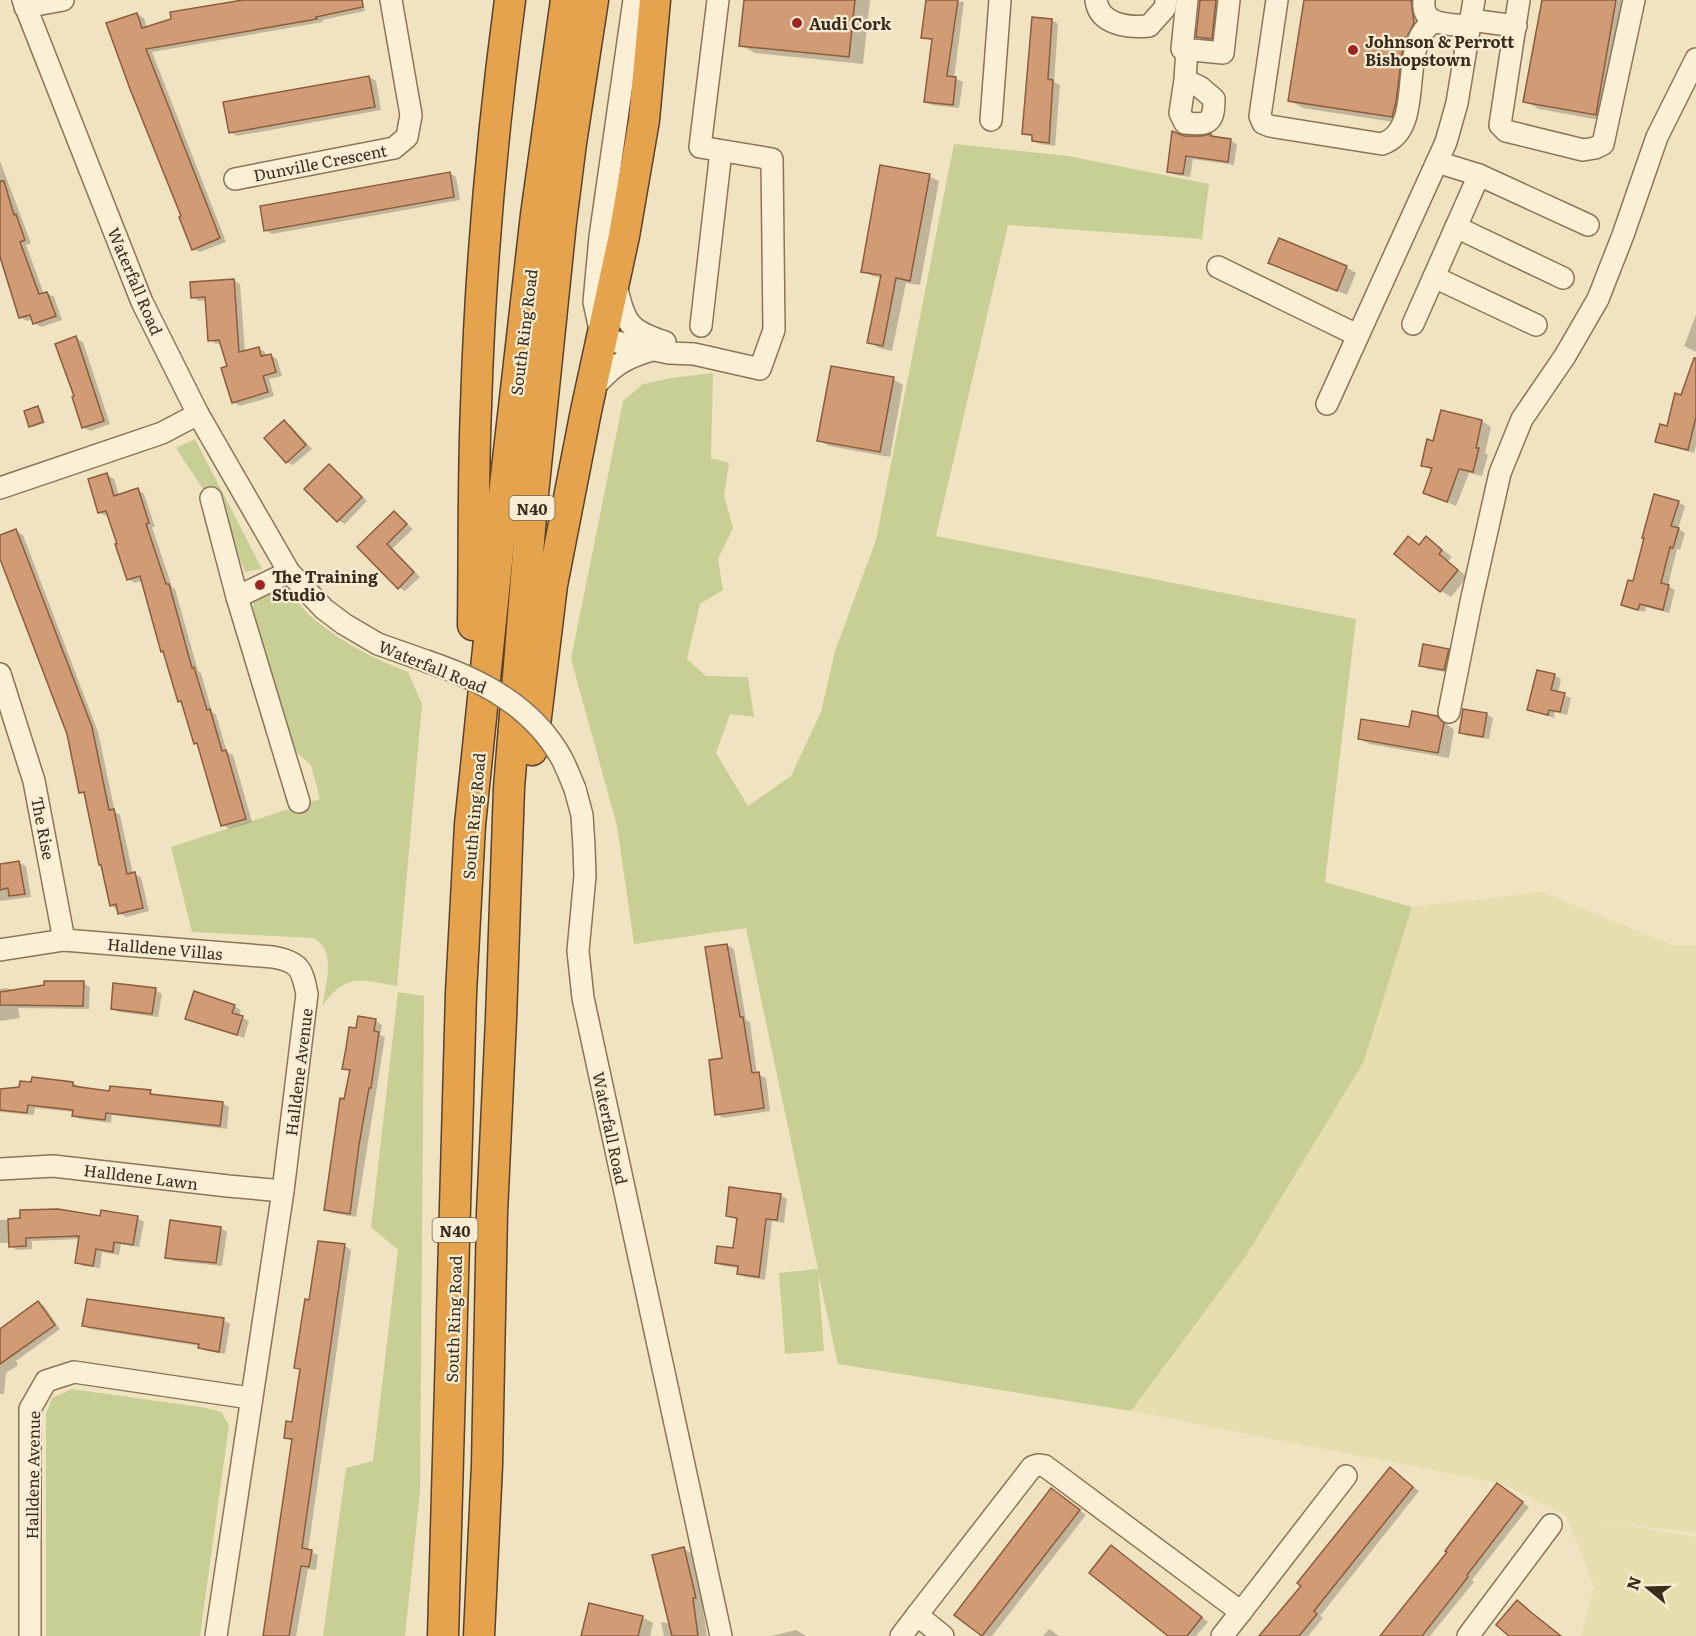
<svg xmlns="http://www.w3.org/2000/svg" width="1696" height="1636" font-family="Literata,serif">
<rect width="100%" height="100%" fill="#f0e3c2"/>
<path fill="#e7deaf" d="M1542 892 1672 945H1696V1533L1601 1521 1696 1537V1636H1581L1594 1587 1566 1515 1502 1484 1131 1411 1246 1256 1364 1061 1412 907Z"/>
<g fill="#c8cf95">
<path d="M954 144 1068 156 1209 184 1202 239 1008 225 936 536 1356 619 1325 882 1412 907 1364 1061 1246 1256 1131 1411 838 1364 818 1273 824 1351 785 1354 779 1273 818 1269 746 928 634 944 617 826 571 659 623 401 643 384 672 378 713 373 711 458 729 463 724 495 733 528 718 559 723 590 700 604 687 659 706 676 748 677 754 717 730 714 716 753 748 806 791 776 821 712 835 651 876 540Z"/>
<path d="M195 439 262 569 245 572 236 550 223 496 203 489 176 448Z"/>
<path d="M275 587C294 591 300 608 314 619 343 643 372 658 408 672L422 704 397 986C361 980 346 973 323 1005 325 982 337 952 314 938L192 932 171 847 320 799 311 765 290 747 287 741 255 620 253 603 255 597Z"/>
<path d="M398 992 424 996 420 1492 405 1636H323L346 1468 373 1461 398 1250 371 1227Z"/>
<path d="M72 1389 207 1408 221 1412 229 1425 200 1636H46V1414L52 1398Z"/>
</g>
<g fill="#0003">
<path d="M251 0H363L365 11 322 20 323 22 152 52 226 242 200 252 193 249 137 14 144 18 147 29Z"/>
<path d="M745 0H870L863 64 755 53 741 45Z"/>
<path d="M927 0 964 2 954 78 963 82 959 108 932 105 925 101 933 41 923 37Z"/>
<path d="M1201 0H1228L1222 44 1208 43 1198 37Z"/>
<path d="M1305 0H1429L1406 124 1303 108 1289 100Z"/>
<path d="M1543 0H1624L1610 122 1539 109 1525 101Z"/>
<path d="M1052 20 1058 24 1054 82 1060 85 1055 146 1040 144 1033 141V137L1024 133Z"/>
<path d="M369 77 376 81 381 110 237 136 230 132Z"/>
<path d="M1211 135 1230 140 1237 144 1234 165 1193 159 1190 177 1175 175 1168 171 1184 137Z"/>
<path d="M0 161 31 243 26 245 44 294 47 293 54 297 62 320 41 327 34 323 33 319 27 321 20 317 0 253Z"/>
<path d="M450 173 456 177 460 200 272 234 265 230Z"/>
<path d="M929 176 939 181 920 285 906 283 892 351 879 348 869 342 882 278 872 276 862 271Z"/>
<path d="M1346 267 1356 273 1347 295 1280 268Z"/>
<path d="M234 280 240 284 245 352 258 348 265 352 266 357 270 355 277 359 282 376 269 379 274 396 240 406 233 402 229 367 221 343 216 344 210 340 207 300 199 301 193 297Z"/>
<path d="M1696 315V352L1684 346Z"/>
<path d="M76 338 83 342 110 424 90 431 83 427 76 397Z"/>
<path d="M1696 357V445L1694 453 1664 445 1657 441 1668 428Z"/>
<path d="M893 379 903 385 890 457 829 446 819 440Z"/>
<path d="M38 408 41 410 45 423 33 427 30 426Z"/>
<path d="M1442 411 1482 421 1491 427 1485 453 1488 455 1482 476 1469 473 1456 506 1425 492 1433 471 1423 465 1435 442Z"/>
<path d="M285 422 291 426 312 449 293 465 286 462Z"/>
<path d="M329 466 335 470 367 501 345 524 338 520Z"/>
<path d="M107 475 114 479 119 496 138 490 144 494 155 527H152L172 587 175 589 198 671 201 673 212 712 216 715 227 752 233 755 252 822 229 829 223 825 200 746 195 743 183 703 179 701 155 625 143 580 135 583 128 579 109 515 106 516 99 512Z"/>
<path d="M1678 502 1685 506 1678 529 1685 533 1680 550 1677 549 1668 586 1675 590 1669 613 1646 607 1645 612 1630 608 1623 605Z"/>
<path d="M394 513 413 529 392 549 420 577 405 591 398 587 359 547Z"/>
<path d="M16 531 23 535 98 732 115 812 120 815 133 874 141 877 149 911 126 917 111 905 86 795 81 792 68 733 0 555V537Z"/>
<path d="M1409 538 1421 545 1426 538 1436 544 1452 557 1448 561 1467 577 1451 597 1441 591 1396 554Z"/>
<path d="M1448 650 1455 654 1451 673 1427 669 1421 665Z"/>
<path d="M1554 675 1561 679 1558 693 1571 698 1567 715 1555 712 1554 718 1529 710Z"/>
<path d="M1486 714 1493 718 1489 739 1467 736 1460 732Z"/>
<path d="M1436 717 1447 724 1454 730 1449 758 1370 744 1359 739 1411 729Z"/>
<path d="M19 863 26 866 31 897 0 901V866Z"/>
<path d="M727 945 734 949 746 1020 750 1022 757 1074 766 1078 770 1111 723 1118 717 1114 724 1059Z"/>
<path d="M83 983 90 987 89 1009 18 1008 20 1018 0 1021V989L7 988 13 991Z"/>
<path d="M155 990 162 994 158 1017 119 1012 112 1008Z"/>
<path d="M234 1006 241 1010 239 1016 249 1021 244 1038 187 1018Z"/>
<path d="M376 1021 382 1025 380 1035 385 1037 356 1217 332 1213 326 1210 351 1072 344 1068 357 1030Z"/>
<path d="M73 1083 80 1087 111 1092H150L158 1096 222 1103 229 1107 227 1129 112 1115 111 1123 80 1119 74 1115V1112L35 1108 34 1115 0 1112V1090Z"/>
<path d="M780 1195 787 1199 784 1223 772 1221 765 1280 745 1277 739 1273V1268L723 1266 717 1263 735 1250 738 1220 727 1216Z"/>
<path d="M137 1218 144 1222 139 1247 121 1244 119 1255 102 1252 100 1268 83 1266 77 1262 80 1239 32 1241V1249L17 1250 10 1246V1243H0V1220Z"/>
<path d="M221 1228 227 1232 222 1266 173 1261 166 1257Z"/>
<path d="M323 1242 345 1246 351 1250 308 1551 318 1555 316 1570 308 1569 296 1636H267L293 1441 285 1437 293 1424 301 1370 296 1367Z"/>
<path d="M38 1303 44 1306 60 1329 16 1361 18 1365 6 1373 4 1394H0V1330Z"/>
<path d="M223 1320 230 1324 225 1354 207 1351 200 1346 90 1329 84 1325Z"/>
<path d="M1396 1473 1419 1491 1320 1616 1323 1618 1308 1636H1262Z"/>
<path d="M1504 1489 1529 1507 1472 1580 1474 1582 1430 1636H1382Z"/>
<path d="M1058 1494 1086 1515 992 1636H985L956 1614Z"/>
<path d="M684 1549 693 1554 705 1602 702 1603 707 1636H664L661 1622 671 1624Z"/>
<path d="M1118 1551 1208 1622 1196 1636H1171Z"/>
<path d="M642 1617 653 1623 650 1636H583Z"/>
<path d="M1049 1629 1055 1633 1059 1636H1043Z"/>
<path d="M796 1630 806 1636H771Z"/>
</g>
<g fill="#d19c75" stroke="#8c5c3c" stroke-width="1.5">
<path d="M243 0H362L363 7 316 17 317 19 146 49 220 238 192 250 179 217 181 216 130 89 106 23 137 13 142 28 171 19 170 12Z"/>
<path d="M744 0H855L849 57 739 46Z"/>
<path d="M926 0H958L947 76 956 77 953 105 924 102 932 39 921 38Z"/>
<path d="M1200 0H1216L1212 39 1196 37Z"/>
<path d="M1304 0H1411L1414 23 1403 45 1396 102 1392 117 1288 101Z"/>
<path d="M1542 0H1616L1596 115 1523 102Z"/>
<path d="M1032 17 1052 19 1048 79 1053 80 1049 143 1032 141V135L1022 134Z"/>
<path d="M369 76 375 107 229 133 223 102Z"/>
<path d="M1172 131 1184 136H1201L1211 134V136L1231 139 1228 162 1186 156 1183 174 1167 172Z"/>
<path d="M880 165 930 174 910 281 896 278 883 346 867 343 881 275 861 272Z"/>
<path d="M450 172 454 197 264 231 260 206Z"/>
<path d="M0 181H4L14 215 16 214 25 240 20 242 39 294 47 292 56 316 33 324 30 315 19 318 0 257Z"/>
<path d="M1279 238 1347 266 1337 291 1268 263Z"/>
<path d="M234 279 239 352 259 347 261 356 271 354 276 372 263 376 268 392 232 403 221 368 227 366 219 340 208 341 205 297 191 298 190 282Z"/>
<path d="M76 336 104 421 82 428 72 397 74 396 55 344Z"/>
<path d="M1694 358H1696V417L1688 450 1655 442 1660 424 1667 426 1675 393 1681 395Z"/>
<path d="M831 366 894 377 880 452 817 441Z"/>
<path d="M38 406 43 422 29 427 24 411Z"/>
<path d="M1441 410 1482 420 1476 448H1479L1473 472 1459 469 1447 502 1423 493 1432 468 1421 466 1427 439 1433 441Z"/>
<path d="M284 420 306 445 286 463 264 438Z"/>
<path d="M329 464 362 497 337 522 304 489Z"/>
<path d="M107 473 114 496 138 488 149 523 146 524 166 584H169L192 668 194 667 207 710 210 709 222 751 226 750 246 819 221 826 197 743 194 744 181 701 178 702 163 651 161 652 140 576 127 580 115 544H117L106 511 98 513 88 479Z"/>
<path d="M1654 494 1679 501 1671 526 1679 528 1673 548 1670 547 1661 583 1669 585 1663 610 1640 604 1638 610 1621 605 1628 580 1633 581 1644 538H1642Z"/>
<path d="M394 511 407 524 387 544 414 572 398 589 357 547Z"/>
<path d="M16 529 92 727 109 810 114 809 127 874 135 872 143 908 118 914 116 904 110 906 101 865H99L84 792 79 793 67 734 0 559V535Z"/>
<path d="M1408 536 1419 545 1426 536 1442 550 1439 554 1458 570 1440 592 1394 554Z"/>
<path d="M1423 644 1449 649 1444 670 1419 666Z"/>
<path d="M1537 670 1555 674 1551 690 1565 693 1560 712 1549 710 1548 715 1527 710Z"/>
<path d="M1463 709 1487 713 1483 737 1459 733Z"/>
<path d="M1412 711 1437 716 1444 723 1438 753 1358 739 1361 719 1409 727Z"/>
<path d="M19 861 25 894 9 896 8 888 0 890V864Z"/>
<path d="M727 944 740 1017H743L752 1073 759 1072 764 1108 715 1115 709 1060 722 1058 705 947Z"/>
<path d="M44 981H84L83 1006 0 1005V992L44 985Z"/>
<path d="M113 983 156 988 152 1014 111 1009Z"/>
<path d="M194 991 235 1005 232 1013 243 1016 237 1035 185 1019Z"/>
<path d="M358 1016 376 1019 374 1031 379 1032 371 1088H369L359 1145 350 1214 324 1210 340 1098 344 1099 350 1070 342 1069 346 1048 349 1027 356 1028Z"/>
<path d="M32 1077 73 1082V1086L109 1091 110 1086 151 1090 150 1094 223 1102 220 1126 106 1113 105 1120 72 1116 73 1110 28 1105 27 1113 0 1110V1089L19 1087 20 1081 31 1082Z"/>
<path d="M729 1187 781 1194 777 1220 766 1219 759 1277 737 1274 738 1266 715 1263 717 1246 733 1248 737 1218 726 1216Z"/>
<path d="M58 1209 100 1216 101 1210 138 1216 133 1245 114 1242 113 1252 96 1249 93 1266 75 1263 79 1236 26 1238V1246L9 1247 8 1219 20 1218V1210Z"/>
<path d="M170 1220 221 1227 216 1263 165 1258Z"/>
<path d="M318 1241 345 1244 302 1548 312 1550 309 1567 301 1566 289 1636H263L292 1439 284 1438 286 1421 292 1422 300 1369 294 1368 305 1299 309 1300Z"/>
<path d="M87 1299 224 1318 219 1352 198 1348 199 1344 82 1326Z"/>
<path d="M38 1301 55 1325 0 1364V1329Z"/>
<path d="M1390 1467 1413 1487 1314 1611 1317 1614 1299 1636H1259L1301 1586 1297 1583Z"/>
<path d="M1497 1483 1523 1502 1467 1575 1468 1577 1422 1636H1380L1447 1552 1445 1551Z"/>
<path d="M1051 1488 1080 1510 982 1636 954 1615Z"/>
<path d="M1111 1545 1202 1617 1187 1636H1168L1089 1573Z"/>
<path d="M684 1547 696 1598H693L698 1636H672L652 1555Z"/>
<path d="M1517 1600 1532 1613 1561 1636H1509L1496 1625Z"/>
<path d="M589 1603 643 1616 638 1636H581Z"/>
</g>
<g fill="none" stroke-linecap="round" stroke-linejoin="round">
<defs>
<g id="minor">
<path d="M23 0 142 302 198 414 289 572 324 609 344 624 378 644 426 661"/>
<path d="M634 0 600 237 594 302 602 339 669 353 694 354 760 369 774 330 772 159 700 147 718 0"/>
<path d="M1096 0C1099 25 1129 28 1149 26L1165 8 1166 0"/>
<path d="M1187 0 1182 49 1223 53 1229 0"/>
<path d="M1277 0 1260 116 1263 123 1270 126 1382 144C1428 129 1395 43 1434 22"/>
<path d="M1424 0C1421 27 1450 24 1469 26"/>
<path d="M1519 0 1500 125 1506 131 1583 150 1595 148 1603 144 1634 0"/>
<path d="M25 7 63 0"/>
<path d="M1470 20 1516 26"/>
<path d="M1185 80 1180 113 1185 123C1208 125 1214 124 1214 99L1200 87 1185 80 1187 49"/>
<path d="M991 120 1000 0"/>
<path d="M1437 162 1479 175 1588 225"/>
<path d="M235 179 394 148 407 137 411 115 391 0"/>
<path d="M1456 227 1563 278"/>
<path d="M1218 267 1357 335"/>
<path d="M1434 277 1536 325"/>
<path d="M616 285C625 322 627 330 665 342"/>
<path d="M1413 324 1479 175"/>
<path d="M701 326 721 151"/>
<path d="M592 389C613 366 622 359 652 350"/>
<path d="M1327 404 1446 142 1457 103 1474 0"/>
<path d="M0 488 162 433 198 414"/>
<path d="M211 498 237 597 299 802"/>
<path d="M237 597 289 572"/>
<path d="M0 674 34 781 64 940"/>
<path d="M1449 712 1471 602 1500 473 1522 419 1565 356 1598 299 1623 235 1657 137 1696 59"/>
<path d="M575 789 582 815 584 847 585 876 578 951 583 998 721 1636"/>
<path d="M0 950 64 940 273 957C300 962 302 969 307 994L283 1191 216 1636"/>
<path d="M0 1169 53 1166 228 1186 283 1191"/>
<path d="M1241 1612 1346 1476"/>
<path d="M917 1615 1032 1467 1038 1465 1045 1466 1241 1612 1222 1636"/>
<path d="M30 1636V1409L46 1381 74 1372 250 1398"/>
<path d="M901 1636 917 1615 943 1636"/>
<path d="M1468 1636 1551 1525"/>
</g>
<g id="highway">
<path d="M473 625C474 553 473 480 476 407 480 271 492 135 510 0"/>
<path d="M532 750 552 585 586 411 624 236 644 120 655 0"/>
<path d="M443 1636 461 993 470 825 503 503 536 215 566 0"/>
<path d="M479 1636 487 1465 492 1213 501 1019 509 788 532 504 561 222 571 143 593 0"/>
</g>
</defs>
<use href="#minor" stroke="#8b7458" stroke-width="24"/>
<use href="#highway" stroke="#59412c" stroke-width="33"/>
<use href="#minor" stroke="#fbf0d5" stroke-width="21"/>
<use href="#highway" stroke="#e5a34e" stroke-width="30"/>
<defs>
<path id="minor-bridge" d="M426 661C480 679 533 706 562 759 567 769 571 779 575 789"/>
</defs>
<use href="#minor-bridge" stroke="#8b7458" stroke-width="24" stroke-linecap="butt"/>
<use href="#minor-bridge" stroke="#fbf0d5" stroke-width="21"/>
</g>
<g fill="#9e2424" stroke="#f7edd2" stroke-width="2">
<circle cx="797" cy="23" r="6"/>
<circle cx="1353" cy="50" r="6"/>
<circle cx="260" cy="585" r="6"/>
</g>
<g text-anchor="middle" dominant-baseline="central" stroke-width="4.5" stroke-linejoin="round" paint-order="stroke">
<g fill="#f7edd2" stroke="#736553" stroke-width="1.5">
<rect x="509.5" y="496" width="45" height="24" rx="4.5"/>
<rect x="432.5" y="1218" width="45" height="24" rx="4.5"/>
</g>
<g font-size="15" font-weight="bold" fill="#3a2b1d">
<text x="532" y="508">N40</text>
<text x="455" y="1230">N40</text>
</g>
<g font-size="16" font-weight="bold" fill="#3a2b1d" stroke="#f7edd2" text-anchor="start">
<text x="809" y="23">Audi Cork</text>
<text x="1365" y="41">Johnson &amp; Perrott<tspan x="1365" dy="18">Bishopstown</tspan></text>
<text x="272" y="576">The Training<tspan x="272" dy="18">Studio</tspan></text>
</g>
<g font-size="16" fill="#3a2b1d" stroke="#f7edd2">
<text transform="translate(320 162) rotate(-11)">Dunville Crescent</text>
<text transform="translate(136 281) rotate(67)">Waterfall Road</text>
<text transform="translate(523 332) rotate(-83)">South Ring Road</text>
<text transform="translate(433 666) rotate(22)">Waterfall Road</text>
<text transform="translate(473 816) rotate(-85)">South Ring Road</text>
<text transform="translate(44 828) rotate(79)">The Rise</text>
<text transform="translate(165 948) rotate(5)">Halldene Villas</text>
<text transform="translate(298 1072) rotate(-83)">Halldene Avenue</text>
<text transform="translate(611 1128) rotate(78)">Waterfall Road</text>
<text transform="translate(141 1176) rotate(7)">Halldene Lawn</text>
<text transform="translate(453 1319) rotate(-88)">South Ring Road</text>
<text transform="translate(32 1475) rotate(-89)">Halldene Avenue</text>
</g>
</g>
<g transform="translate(1648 1588) rotate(289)" stroke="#f7edd2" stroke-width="4.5" paint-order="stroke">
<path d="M0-4.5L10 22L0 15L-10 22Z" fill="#3a2b1d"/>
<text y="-9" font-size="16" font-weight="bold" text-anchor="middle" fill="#3a2b1d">N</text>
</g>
</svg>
